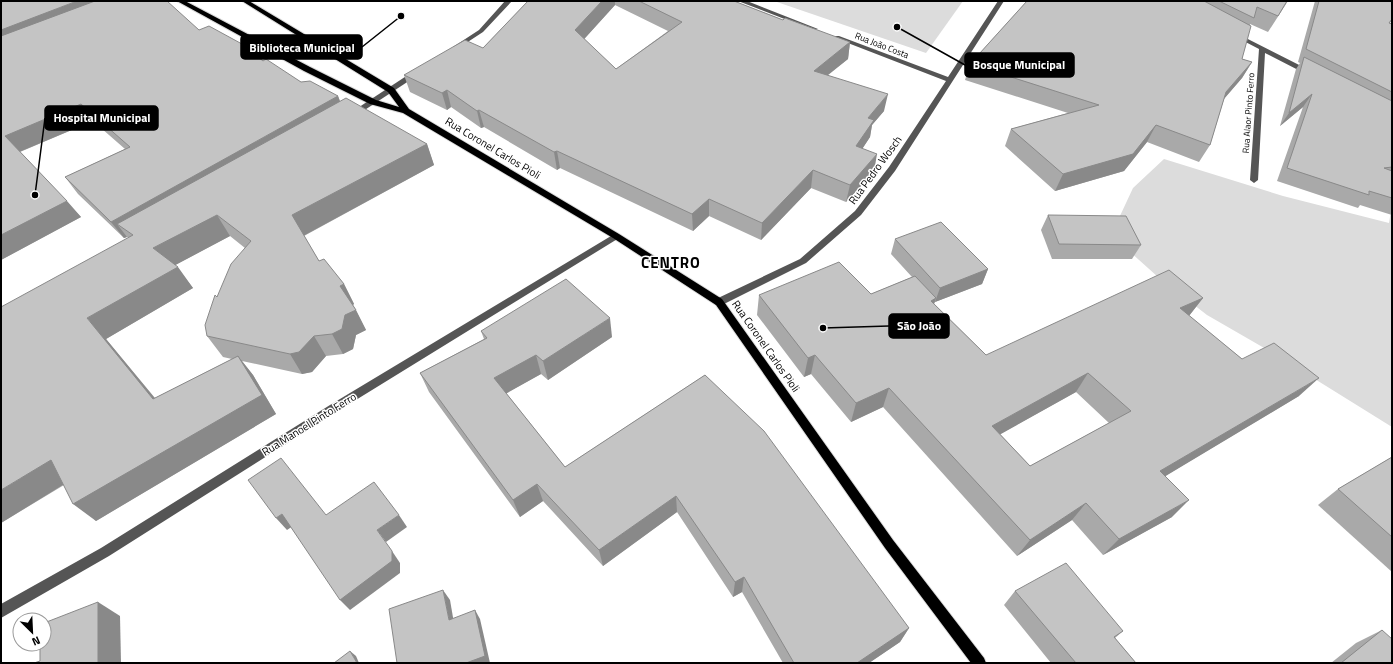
<svg xmlns="http://www.w3.org/2000/svg" width="1393" height="664" font-family="'Titillium Web',sans-serif">
<rect width="100%" height="100%" fill="#fff"/>
<g fill="#dcdcdc">
<path d="M774 1H963L926 53Z"/>
<path d="M1164 159 1283 196 1389 223 1392 204V427L1273 353 1207 315 1158 277 1119 242V218L1133 188Z"/>
</g>
<g fill="none" stroke-linecap="round" stroke-linejoin="round">
<defs>
<path id="major" d="M177 1H185L310 67 376 100 399 107 388 92 242 1H249L394 88 409 109 619 234 722 299 893 540 984 658 986 663H971L885 548 716 305 613 238 403 113 370 104 304 71Z"/>
</defs>
<use href="#major" stroke="#dbdbdb" stroke-width="2"/>
<g fill="#555" fill-rule="evenodd">
<path d="M505 1H512L483 32 457 49H453V47L479 30Z"/>
<path d="M738 1H747L818 29 813 30Z"/>
<path d="M998 1H1004L895 171 861 215 806 263 722 305H716L714 302 716 299 800 259 855 211 889 167 946 81 835 38V36H839L948 77Z"/>
<path d="M1236 33 1313 72 1312 74H1306L1265 53 1258 180 1254 183 1250 180 1259 49 1234 36 1233 35Z"/>
<path d="M414 71H417L421 73 354 117H351L347 115Z"/>
<path d="M616 233 620 236 619 238 338 411 109 556 1 618V604L101 548 330 405Z"/>
</g>
<use href="#major" fill="#000" fill-rule="evenodd"/>
</g>
<g fill="#a9a9a9" fill-rule="evenodd">
<path d="M1 1 199 30 263 61 301 82 338 96 340 101 427 144 434 165 304 236 319 261 344 284 354 304 353 305 366 330 356 335 353 349 343 354 326 356 312 372 302 374 242 361 253 375 276 414 96 521 64 485 1 523 128 237H127L124 238 78 194 65 177 125 149 93 121 20 152 81 217 1 260ZM230 236 245 248 217 297 207 336 223 357 232 359 155 398 106 339 193 288 175 265Z"/>
<path d="M528 1H734L783 20 850 42 848 59 827 75 884 111 872 125 870 137 862 149 874 172 846 202 811 188 761 240 709 216 693 231 560 168 557 170 484 127 481 128 451 107 447 110 410 92 404 75 483 48ZM615 5 668 31 616 69 584 39Z"/>
<path d="M1027 1H1288L1268 32 1250 24V25L1242 59 1252 62 1242 78 1224 99 1210 145 1199 162 1147 142 1124 171 1055 191 1005 146 1011 129 1068 113 965 80 970 64Z"/>
<path d="M1315 1H1392V20L1390 23 1392 24V215L1360 205 1358 208 1277 181 1303 107 1280 126 1296 69 1300 63 1298 62Z"/>
<path d="M1048 215 1141 245 1132 259H1052L1041 230Z"/>
<path d="M895 239 988 269 982 284 935 302 934 304 986 355 1203 298 1189 316 1242 359 1299 396 1165 476 1172 517 1103 555 1072 520 1017 556 883 407 851 422 811 374 804 377 757 315 759 295 871 294 912 277 891 254ZM1076 392 1109 423 1030 466 1000 434Z"/>
<path d="M481 331 612 337 548 380 541 374 506 393 565 467 705 375 909 628 900 642 869 663H783L742 592 733 597 677 512 603 566 543 501 520 517 429 392 420 373 484 339Z"/>
<path d="M1392 457V572L1318 505 1338 489Z"/>
<path d="M1015 591 1123 631 1115 638 1136 663H1051L1004 605Z"/>
<path d="M1382 630 1392 663H1331L1356 643Z"/>
</g>
<g fill="#898989">
<path d="M77 1H127L1 50V30Z"/>
<path d="M602 1H615V5L577 47 575 30Z"/>
<path d="M850 42 848 59 812 88 814 71Z"/>
<path d="M1252 62 1242 78 1216 108 1226 92Z"/>
<path d="M447 90 451 107 447 110 442 93Z"/>
<path d="M888 94 884 111 872 125 870 137 853 163 856 146 868 118Z"/>
<path d="M1312 94 1303 107 1280 126 1289 113Z"/>
<path d="M338 96 344 113 117 224 127 237 124 238 111 222Z"/>
<path d="M81 104 93 121 19 152 5 136Z"/>
<path d="M479 110 484 127 481 128 477 111Z"/>
<path d="M1156 125 1147 142 1124 171 1055 191 1063 174Z"/>
<path d="M427 144 434 165 303 236 292 215Z"/>
<path d="M557 151 560 168 557 170 554 152Z"/>
<path d="M877 154 874 172 846 202 850 185Z"/>
<path d="M813 170 811 188 761 240 762 223Z"/>
<path d="M709 199V216L693 231 692 214Z"/>
<path d="M67 201 81 217 1 260V235Z"/>
<path d="M217 215 230 236 168 269 153 248Z"/>
<path d="M178 267 193 288 106 339 171 418 153 399 87 318Z"/>
<path d="M988 269 982 284 935 302 940 288Z"/>
<path d="M344 284 354 304 350 307 340 286Z"/>
<path d="M936 298 929 318 931 301Z"/>
<path d="M1203 298 1188 317 1180 308Z"/>
<path d="M356 310 366 330 356 335 353 349 343 354 332 334 345 315Z"/>
<path d="M610 318 612 337 548 380 543 361Z"/>
<path d="M314 336 326 356 312 372 302 374 290 354Z"/>
<path d="M536 355 541 374 500 397 494 378Z"/>
<path d="M815 355 811 374 804 377 808 358Z"/>
<path d="M238 356 253 375 276 414 96 521 73 504Z"/>
<path d="M1088 373 1076 392 983 444 992 426Z"/>
<path d="M1319 378 1299 396 1144 489 1160 471Z"/>
<path d="M889 388 883 407 851 422 856 403Z"/>
<path d="M51 460 74 478 1 523V490Z"/>
<path d="M537 484 543 501 520 517 513 500Z"/>
<path d="M676 496 677 512 603 566 599 550Z"/>
<path d="M1189 500 1172 517 1103 555 1119 539Z"/>
<path d="M1086 503 1072 520 1017 556 1030 540Z"/>
<path d="M282 514 293 526 287 530 276 518Z"/>
<path d="M399 515 407 527 386 542 377 530Z"/>
<path d="M392 551 400 563V573L350 610 340 600Z"/>
<path d="M744 577 742 592 733 597 735 582Z"/>
<path d="M443 590 450 600 455 629 449 620Z"/>
<path d="M98 602 120 616 121 663H98Z"/>
<path d="M475 610 480 619 490 663H466Z"/>
<path d="M909 628 900 642 869 663H857Z"/>
<path d="M350 651 356 656 359 663H357Z"/>
</g>
<g fill="#c4c4c4" stroke="#898989" fill-rule="evenodd">
<path d="M1 1H77L1 30Z"/>
<path d="M95 1H167L199 30 209 26 242 44 263 61 266 59 301 82 310 81 338 96 111 222 65 177 130 147 81 104 5 136 67 201 1 235V36Z"/>
<path d="M528 1H602L575 30 616 69 682 22 639 1H734L783 20 785 18 850 42 814 71 888 94 868 118 874 120 856 146 877 154 850 185 813 170 762 223 709 199 692 214 557 151 554 152 479 110 477 111 447 90 442 93 404 75 465 40 483 48Z"/>
<path d="M1027 1H1204L1251 26 1242 59 1252 62 1226 92 1210 145 1156 125 1133 154 1063 174 1011 129 1099 105 970 64Z"/>
<path d="M1219 1H1287L1278 16 1257 7 1254 18Z"/>
<path d="M1319 1H1392V19L1389 23 1392 24V92L1306 49Z"/>
<path d="M1304 57 1392 101V167L1384 168 1392 171V198L1369 191V195L1287 168 1312 94 1289 113Z"/>
<path d="M346 98 427 144 292 215 319 261 324 259 344 284 340 286 356 310 345 315 342 329 332 334 314 336 299 352 290 354 207 336 205 325 215 295 217 297 231 264 251 241 217 215 153 248 178 267 87 318 153 399 238 356 262 395 73 504 51 460 1 490V307L133 235 117 224Z"/>
<path d="M1048 215 1126 216 1141 245 1059 244Z"/>
<path d="M941 222 988 269 940 288 895 239Z"/>
<path d="M839 262 871 294 915 276 936 298 931 301 986 355 1169 270 1203 298 1180 308 1242 359 1274 343 1319 378 1160 471 1189 500 1119 539 1086 503 1030 540 889 388 856 403 815 355 808 358 759 295ZM1088 373 1131 411 1030 466 992 426Z"/>
<path d="M566 279 610 318 543 361 536 355 494 378 565 467 705 375 764 431 909 628 857 663H794L744 577 735 582 676 496 599 550 537 484 513 500 420 373 487 338 481 331Z"/>
<path d="M1392 457V537L1338 489Z"/>
<path d="M281 458 326 515 374 482 399 515 377 530 392 551V561L340 600 282 514 276 518 248 480Z"/>
<path d="M1066 563 1123 631 1114 637 1136 663H1076L1015 591Z"/>
<path d="M443 590 449 620 475 610 485 656 466 663H397L389 609Z"/>
<path d="M98 602V663H34L40 661V644H44V623Z"/>
<path d="M1382 630 1392 639V663H1341Z"/>
<path d="M350 651 357 663H334Z"/>
</g>
<g text-anchor="middle" dominant-baseline="central" stroke-width="3" stroke-linejoin="round" paint-order="stroke">
<g font-size="9" fill="#000" stroke="#fff">
<text transform="translate(882 45) rotate(21)">Rua João Costa</text>
<text transform="translate(1248 113) rotate(-86)">Rua Alaor Pinto Ferro</text>
</g>
<g font-size="11" fill="#000" stroke="#fff">
<text transform="translate(493 148) rotate(31)">Rua Coronel Carlos Pioli</text>
<text transform="translate(875 170) rotate(-54)">Rua Pedro Wosch</text>
<text transform="translate(766 346) rotate(55)">Rua Coronel Carlos Pioli</text>
<text transform="translate(309 424) rotate(-32)">Rua Manoel Pinto Ferro</text>
</g>
<g font-size="15" font-weight="bold" letter-spacing="1" fill="#000" stroke="#fff">
<text x="671" y="262">CENTRO</text>
</g>
</g>
<path fill="none" stroke="#000" stroke-width="1.5" d="M401 16L362 47M897 27L965 65M35 195L45 118M823 328L889 326"/>
<g fill="#000" stroke="#fff" stroke-width="1.5">
<circle cx="401" cy="16" r="4"/>
<circle cx="897" cy="27" r="4"/>
<circle cx="35" cy="195" r="4"/>
<circle cx="823" cy="328" r="4"/>
</g>
<g fill="#000" stroke="#000" stroke-width="1.5">
<rect x="241" y="35" width="121" height="24" rx="4"/>
<rect x="965" y="53" width="109" height="24" rx="4"/>
<rect x="45" y="106" width="113" height="24" rx="4"/>
<rect x="889" y="314" width="60" height="24" rx="4"/>
</g>
<g font-size="12" text-anchor="middle" font-weight="bold" fill="#fff">
<text x="302" y="52">Biblioteca Municipal</text>
<text x="1019" y="69">Bosque Municipal</text>
<text x="102" y="122">Hospital Municipal</text>
<text x="919" y="330">São João</text>
</g>
<rect width="1393" height="664" fill="none" stroke="#000000" stroke-width="4"/>
<g transform="translate(32 632) rotate(156)"><circle r="19" fill="#ffffff" stroke="#999999"/>
<path d="M0-3L7 15L0 10L-7 15Z" fill="#000000"/>
<text y="-6" font-size="11" font-weight="bold" text-anchor="middle" fill="#000000">N</text>
</g>
</svg>
